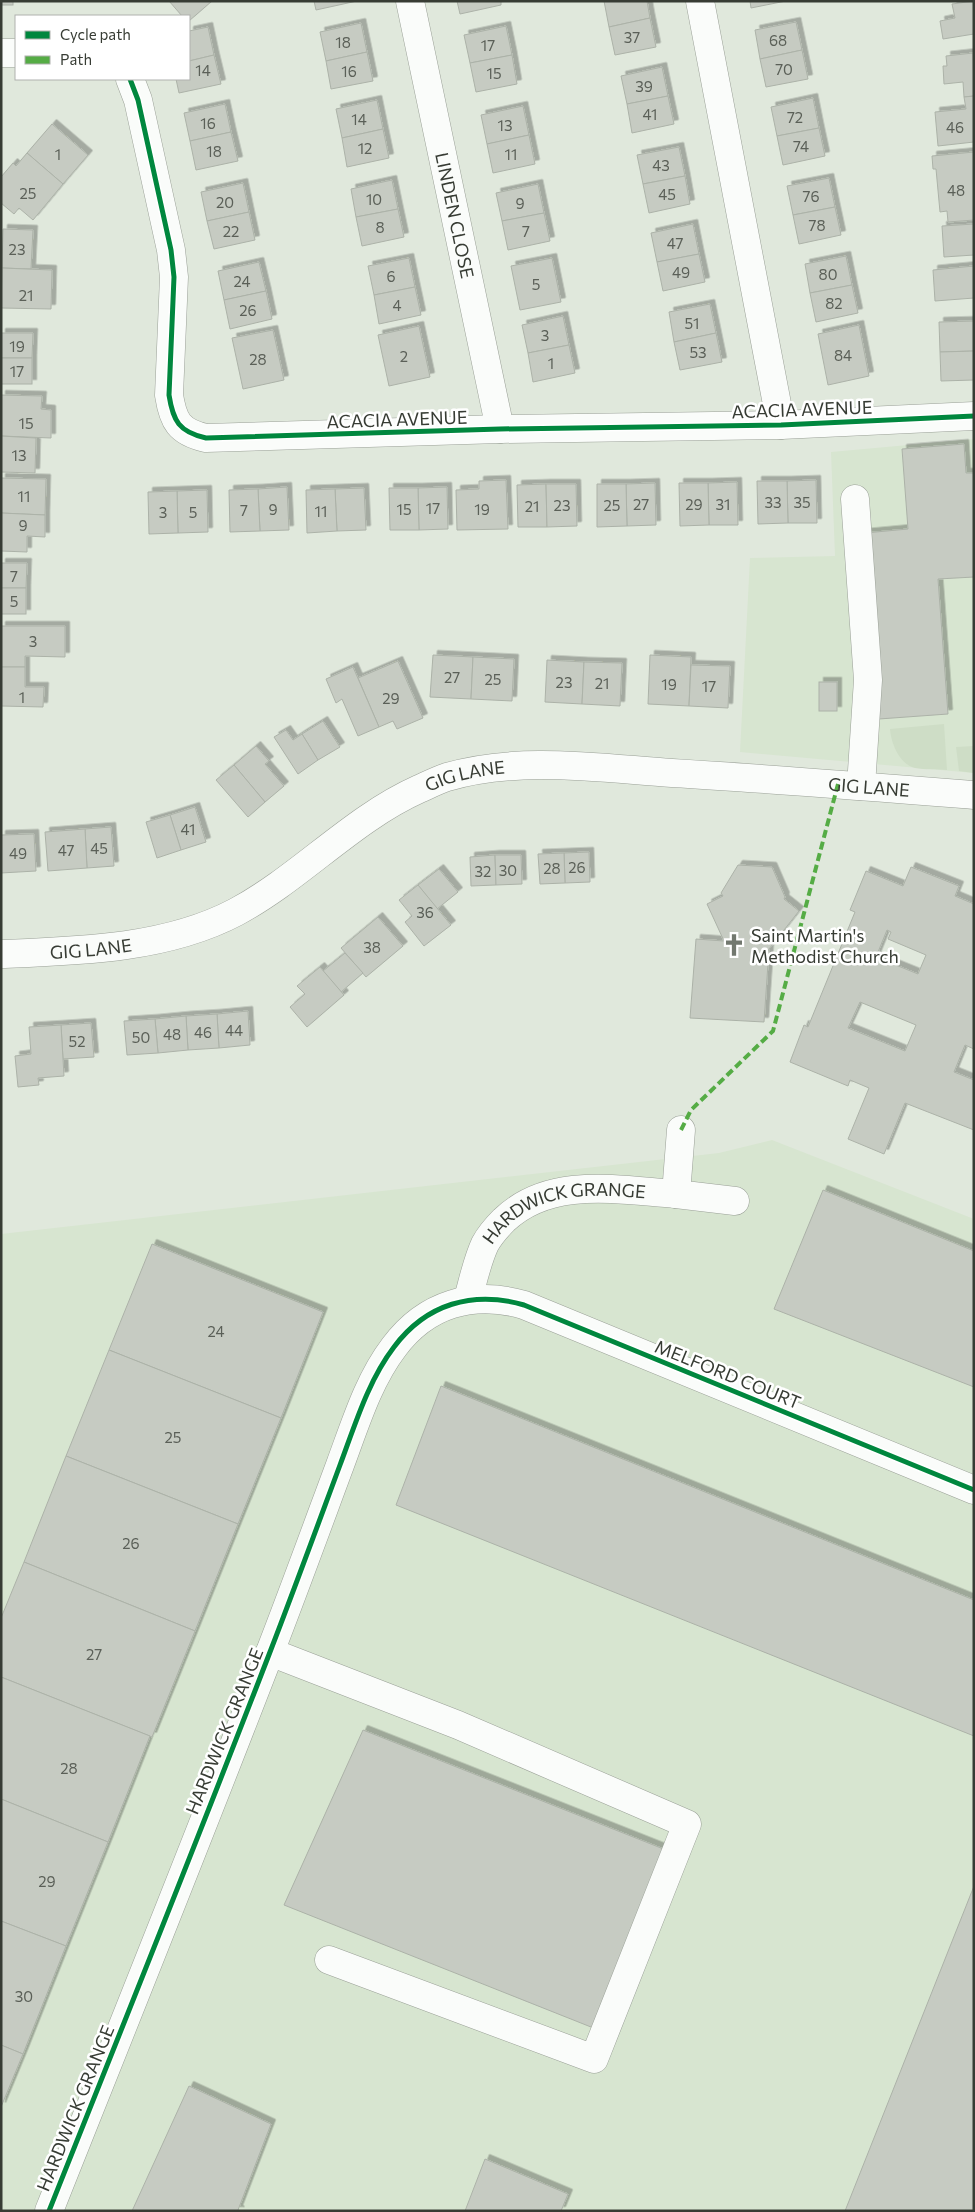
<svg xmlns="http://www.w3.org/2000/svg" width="975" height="2212" font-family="Commissioner,sans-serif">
<defs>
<filter id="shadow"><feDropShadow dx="4.5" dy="-4.5" stdDeviation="0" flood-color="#0004"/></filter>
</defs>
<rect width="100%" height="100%" fill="#e0e8dc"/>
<g fill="#d7e5d0">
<path d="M974 439V773L740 752 750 558 835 556 831 452Z"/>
<path d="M772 1140 974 1219V2211H1V1234L719 1153Z"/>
</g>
<g fill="#ceddc6">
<path d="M944 724 947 770C937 769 925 770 915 768 899 764 891 743 890 729Z"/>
<path d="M974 746V773L959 771 956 747Z"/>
</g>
<g fill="#c6cbc2" stroke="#acb2a8" fill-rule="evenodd" filter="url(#shadow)">
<rect x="1" y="1" width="12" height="4"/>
<path d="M169 1H212L189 21V16H182Z"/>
<path d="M314 1H357L316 10Z"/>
<path d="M457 1H501V5L460 14Z"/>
<path d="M604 1H647L650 18 609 27Z"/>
<path d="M750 1H786L751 8Z"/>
<path d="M974 1V34L943 39 940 21 955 18 952 4Z"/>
<path d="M650 18 656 47 615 55 609 27Z"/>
<path d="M796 22 802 50 760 59 755 30Z"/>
<path d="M361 23 367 52 326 61 320 32Z"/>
<path d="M506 26 512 55 470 63 464 35Z"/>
<path d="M208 27 214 55 189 61V31Z"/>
<path d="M802 50 808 79 766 87 760 59Z"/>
<path d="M367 52 373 81 331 89 326 61Z"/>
<path d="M973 53 974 96 964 97 963 82 944 84 943 66H947L946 56Z"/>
<path d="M214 55 221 84 179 93 176 79H189V61Z"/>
<path d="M512 55 517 84 476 92 470 63Z"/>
<path d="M662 67 668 96 627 104 621 76Z"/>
<path d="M668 96 674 124 632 133 627 104Z"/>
<path d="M974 96V142L938 146 935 112 966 109 964 97Z"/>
<path d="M813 98 819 128 777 136 771 107Z"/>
<path d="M377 100 383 129 342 138 336 109Z"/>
<path d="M225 104 231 132 190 141 184 113Z"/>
<path d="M523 106 529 135 487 144 481 115Z"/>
<path d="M52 124 88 155 63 184 27 153Z"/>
<path d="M819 128 825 156 783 165 777 136Z"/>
<path d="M383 129 389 158 347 167 342 138Z"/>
<path d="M231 132 238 161 196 170 190 141Z"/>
<path d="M529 135 535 164 493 173 487 144Z"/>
<path d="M679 147 685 176 643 184 637 155Z"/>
<path d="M974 152V220L948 222 947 211 940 212 936 169H933L932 156Z"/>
<path d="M27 153 63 184 33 220 19 208 14 214 1 203V177L13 163 16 166Z"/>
<path d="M685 176 690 204 649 213 643 184Z"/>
<path d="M829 178 835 207 793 215 787 186Z"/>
<path d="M392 180 398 209 356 217 351 189Z"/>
<path d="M243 183 249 212 207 221 201 192Z"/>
<path d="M538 184 544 213 502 221 496 193Z"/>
<path d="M835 207 841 235 799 244 793 215Z"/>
<path d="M398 209 404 237 362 246 356 217Z"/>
<path d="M249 212 255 240 214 249 207 221Z"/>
<path d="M544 213 550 241 508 250 502 221Z"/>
<path d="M693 224 699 254 657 262 651 233Z"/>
<path d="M974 224V255L944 257 942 226Z"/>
<path d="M3 229 33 230 31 269 2 268Z"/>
<path d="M699 254 705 282 663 291 657 262Z"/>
<path d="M846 256 852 285 810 293 805 264Z"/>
<path d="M409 258 415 287 374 295 368 266Z"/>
<path d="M552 258 561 302 520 310 511 266Z"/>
<path d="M259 262 266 291 224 300 218 271Z"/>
<path d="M974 266V298L935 301 933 270Z"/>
<path d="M2 268 52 270 51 309 1 308Z"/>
<path d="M852 285 858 313 816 322 810 293Z"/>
<path d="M415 287 421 315 379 324 374 295Z"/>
<path d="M266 291 272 319 230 329 224 300Z"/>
<path d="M710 304 716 333 674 342 669 312Z"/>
<path d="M563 316 569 345 528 353 522 325Z"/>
<path d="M974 321V351L940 352 939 322Z"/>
<path d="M859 325 869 376 828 385 818 334Z"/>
<path d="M419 326 430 377 389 386 378 335Z"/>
<path d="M273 330 284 380 243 389 232 338Z"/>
<path d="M1 333H33L32 358H1Z"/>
<path d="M716 333 722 362 680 370 674 342Z"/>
<path d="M569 345 575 373 533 382 528 353Z"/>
<path d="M974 351V380L941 381 940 352Z"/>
<rect x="1" y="358" width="31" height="26"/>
<path d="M1 395 42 396 41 409 51 410V438L1 436Z"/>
<path d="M1 436 36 438 35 473 1 472Z"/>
<path d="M964 444 966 473H974V577L938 579 948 714 879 719 865 533 908 529 902 449Z"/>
<path d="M1 478 46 479 45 515 1 513Z"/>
<path d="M506 480 508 529 457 530 456 490 479 489V481Z"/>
<path d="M816 480 817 523H788L787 481Z"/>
<path d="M757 481H787L788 523 758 524Z"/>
<path d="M737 482 738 525H709L708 483Z"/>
<path d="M655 483 656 525 627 526 626 484Z"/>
<path d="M679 483H708L709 525 680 526Z"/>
<path d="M546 484 547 527H518L517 485Z"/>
<path d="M546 484H576L577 526 547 527Z"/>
<path d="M597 484H626L627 526 597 527Z"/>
<path d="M287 487 289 530 260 531 258 489Z"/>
<path d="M447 487 448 529 419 530 418 488Z"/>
<path d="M364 488 366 530 337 531 335 489Z"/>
<path d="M389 488H418L419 530H390Z"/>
<path d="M258 489 260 531 230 532 229 490Z"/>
<path d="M335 489 337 531 307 533 306 490Z"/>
<path d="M207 490 208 532 178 533 177 491Z"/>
<path d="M177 491 178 533 149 534 148 492Z"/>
<path d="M1 513 45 515V537L27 536V552L1 551Z"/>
<path d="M1 563H27L26 588H1Z"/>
<rect x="1" y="588" width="25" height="26"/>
<path d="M1 626H65V657L25 656V667H1Z"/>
<path d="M433 655 473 657 471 699 430 697Z"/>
<path d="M650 655 691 657 689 706 648 704Z"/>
<path d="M473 657 514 659 512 701 471 699Z"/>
<path d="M547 660 584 662 582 704 545 702Z"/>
<path d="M398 661 423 718 397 729 393 721 379 727 358 678Z"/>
<path d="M584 662 622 663 620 706 582 704Z"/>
<path d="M691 665 730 666 728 708 689 706Z"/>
<path d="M1 667H25V687H44L43 707 1 706Z"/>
<path d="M353 667 379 727 358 736 342 699 336 703 326 679Z"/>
<rect x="819" y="682" width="18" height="29"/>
<path d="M323 721 340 747 318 760 302 734Z"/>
<path d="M286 730 293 740 302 734 318 760 298 774 274 737Z"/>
<path d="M256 746 269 761 265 764 284 786 265 802 234 765Z"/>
<path d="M234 765 265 802 248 817 216 780Z"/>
<path d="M195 807 206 842 181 850 170 815Z"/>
<path d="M170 815 181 850 157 858 146 822Z"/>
<path d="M111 827 114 866 87 868 85 829Z"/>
<path d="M85 829 87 868 48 871 45 832Z"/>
<path d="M34 834 36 871 1 873V835Z"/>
<path d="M589 852 590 882 565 883 564 853Z"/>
<path d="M564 853 565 883 540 884 538 854Z"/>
<path d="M495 855 496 885 471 886 470 857Z"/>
<path d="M495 855H521L522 884 496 885Z"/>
<path d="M738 865 772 867 785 897 784 899 799 911 769 949 764 1022 690 1018 696 939 724 941 707 904 723 896 721 893Z"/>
<path d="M911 867 959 886 955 896 974 904V1049L965 1045 954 1072 974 1080V1130L905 1103 884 1154 848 1139 869 1088 850 1080 848 1086 790 1062 804 1025 808 1027 855 912 850 910 866 871 903 886ZM887 930 891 932 888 939 926 955 918 974 876 957ZM860 1002 916 1025 905 1051 848 1028Z"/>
<path d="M439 869 458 892 437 909 418 885Z"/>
<path d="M418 885 451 925 424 946 405 922 412 916 399 900Z"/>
<path d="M378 917 403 946 366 977 341 948Z"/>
<path d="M345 953 363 973 341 992 323 971Z"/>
<path d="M320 967 344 995 307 1027 290 1007 305 994 297 986Z"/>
<path d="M248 1011 250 1045 219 1048 217 1014Z"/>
<path d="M217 1014 219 1048 188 1050 186 1016Z"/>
<path d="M186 1016 188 1050 158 1053 155 1019Z"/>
<path d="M155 1019 158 1053 127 1055 124 1021Z"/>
<path d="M91 1023 94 1057 63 1059 61 1025Z"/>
<path d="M61 1025 64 1076 38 1078 39 1085 18 1087 15 1056 31 1054 29 1027Z"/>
<path d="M823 1190 974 1251V1387L774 1309Z"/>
<path d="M152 1244 323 1312 281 1418 109 1350Z"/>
<path d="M109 1350 281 1418 238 1524 66 1456Z"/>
<path d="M441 1386 974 1600V1736L396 1505Z"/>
<path d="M66 1456 238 1524 195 1631 24 1562Z"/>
<path d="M24 1562 195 1631 152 1737 1 1677V1618Z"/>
<path d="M1 1677 150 1736 108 1842 1 1799Z"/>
<path d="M363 1730 666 1850 596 2029 284 1905Z"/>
<path d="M1 1799 108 1842 66 1946 1 1921Z"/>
<path d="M974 1886V2211H845Z"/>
<path d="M1 1921 66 1946 23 2054 1 2045Z"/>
<path d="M1 2045 23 2054 1 2107Z"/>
<path d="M189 2086 271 2124 238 2210 240 2211H132Z"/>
<path d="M485 2159 568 2194 561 2211H465Z"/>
</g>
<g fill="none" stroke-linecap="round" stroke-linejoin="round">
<defs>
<g id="minor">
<path id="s1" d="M410 1 500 429"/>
<path d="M700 1 781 425"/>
<path d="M1 53H16"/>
<path d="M130 79 138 100 171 250 174 277 169 395C173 421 179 432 206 438L500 429 781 425 974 416"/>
<path d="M855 499 868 680 861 786"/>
<path id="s2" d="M1 954C79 951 166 949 236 912 301 877 352 819 419 789 428 785 438 780 447 777 519 756 598 768 672 773 773 779 873 787 974 795"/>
<path d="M681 1130 676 1194 735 1201"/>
<path id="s3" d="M468 1299C473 1281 477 1261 485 1244 490 1235 497 1227 504 1220 550 1176 618 1190 676 1194"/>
<path d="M270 1652 458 1725 687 1824 594 2059 329 1960"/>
<path d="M49 2211C123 2025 198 1839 270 1652 294 1590 317 1527 340 1465 355 1425 368 1381 394 1347 426 1304 473 1290 524 1305L974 1490"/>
</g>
</defs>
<use href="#minor" stroke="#9aa097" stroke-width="29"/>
<use href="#minor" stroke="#fafcfa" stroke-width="28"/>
<path stroke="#55ac45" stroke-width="4" stroke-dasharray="8 4" stroke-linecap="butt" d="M681 1130 691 1110 773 1031 838 784"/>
<defs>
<g id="cycleway">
<path d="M130 79 138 100 171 250 174 277 169 395C173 421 179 432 206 438L500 429 781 425 974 416"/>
<path d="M49 2211C123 2025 198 1839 270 1652 294 1590 317 1527 340 1465 355 1425 368 1381 394 1347 426 1304 473 1290 524 1305L974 1490"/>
</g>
</defs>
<use href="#cycleway" stroke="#fff" stroke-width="8"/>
<use href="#cycleway" stroke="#00873e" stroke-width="5"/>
</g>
<defs>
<symbol id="church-bare" viewBox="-9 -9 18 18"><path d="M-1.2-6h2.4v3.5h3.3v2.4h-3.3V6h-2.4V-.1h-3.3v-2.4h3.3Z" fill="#72786f" stroke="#fff" stroke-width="2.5" paint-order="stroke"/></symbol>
</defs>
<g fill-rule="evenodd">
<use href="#church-bare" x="718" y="929" width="32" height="32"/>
</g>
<g text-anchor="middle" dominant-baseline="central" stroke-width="5" stroke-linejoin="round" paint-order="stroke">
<g font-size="15" fill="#5b6058">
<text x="632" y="37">37</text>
<text x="778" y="40">68</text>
<text x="343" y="42">18</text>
<text x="488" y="45">17</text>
<text x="784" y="69">70</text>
<text x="203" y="70">14</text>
<text x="349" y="71">16</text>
<text x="494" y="73">15</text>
<text x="644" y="86">39</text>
<text x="650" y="114">41</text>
<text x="795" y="117">72</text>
<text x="359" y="119">14</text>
<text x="208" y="123">16</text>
<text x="505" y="125">13</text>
<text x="955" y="127">46</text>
<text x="801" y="146">74</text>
<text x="365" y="148">12</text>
<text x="214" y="151">18</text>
<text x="58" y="154">1</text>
<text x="511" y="154">11</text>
<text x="661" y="165">43</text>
<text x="956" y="190">48</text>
<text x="28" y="193">25</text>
<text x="667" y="194">45</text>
<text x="811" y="196">76</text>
<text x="374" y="199">10</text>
<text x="225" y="202">20</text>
<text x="520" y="203">9</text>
<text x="817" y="225">78</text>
<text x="380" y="227">8</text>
<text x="231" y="231">22</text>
<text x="526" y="231">7</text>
<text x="675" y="243">47</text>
<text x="17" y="249">23</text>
<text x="681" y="272">49</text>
<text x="828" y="274">80</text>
<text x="391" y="276">6</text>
<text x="242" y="281">24</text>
<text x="536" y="284">5</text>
<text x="26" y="295">21</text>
<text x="834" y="303">82</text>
<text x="397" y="305">4</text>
<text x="248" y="310">26</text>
<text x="692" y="323">51</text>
<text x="545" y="335">3</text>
<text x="17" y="346">19</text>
<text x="698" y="352">53</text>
<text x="843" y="355">84</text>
<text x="404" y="356">2</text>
<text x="258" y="359">28</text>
<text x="551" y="363">1</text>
<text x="17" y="371">17</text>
<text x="26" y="423">15</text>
<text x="19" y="455">13</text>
<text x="24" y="496">11</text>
<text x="773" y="502">33</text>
<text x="802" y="502">35</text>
<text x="641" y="504">27</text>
<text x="694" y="504">29</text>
<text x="723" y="504">31</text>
<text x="562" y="505">23</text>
<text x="612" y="505">25</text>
<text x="532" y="506">21</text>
<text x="433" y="508">17</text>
<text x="273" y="509">9</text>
<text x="404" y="509">15</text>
<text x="482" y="509">19</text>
<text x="244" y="510">7</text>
<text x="321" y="511">11</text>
<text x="163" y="512">3</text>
<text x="193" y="512">5</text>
<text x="23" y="525">9</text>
<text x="14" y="576">7</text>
<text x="14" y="601">5</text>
<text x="33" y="641">3</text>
<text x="452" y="677">27</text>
<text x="493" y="679">25</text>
<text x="564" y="682">23</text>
<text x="602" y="683">21</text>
<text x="669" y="684">19</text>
<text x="709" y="686">17</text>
<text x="22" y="697">1</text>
<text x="391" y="698">29</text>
<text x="188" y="829">41</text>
<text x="99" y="848">45</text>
<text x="66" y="850">47</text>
<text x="18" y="853">49</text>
<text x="577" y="867">26</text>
<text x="552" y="868">28</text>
<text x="508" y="870">30</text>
<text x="483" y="871">32</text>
<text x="425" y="912">36</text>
<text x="372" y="947">38</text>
<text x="234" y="1030">44</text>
<text x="203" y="1032">46</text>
<text x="172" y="1034">48</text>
<text x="141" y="1037">50</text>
<text x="77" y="1041">52</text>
<text x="216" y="1331">24</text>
<text x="173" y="1437">25</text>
<text x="131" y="1543">26</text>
<text x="94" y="1654">27</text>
<text x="69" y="1768">28</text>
<text x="47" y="1881">29</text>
<text x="24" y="1996">30</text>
</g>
<g font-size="18" fill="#373c34" stroke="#fff">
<text stroke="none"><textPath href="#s1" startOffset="219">LINDEN CLOSE</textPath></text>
<text transform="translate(802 409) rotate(-2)">ACACIA AVENUE</text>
<text transform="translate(397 419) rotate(-2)">ACACIA AVENUE</text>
<text stroke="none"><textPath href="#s2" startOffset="510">GIG LANE</textPath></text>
<text stroke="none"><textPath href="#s2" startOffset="916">GIG LANE</textPath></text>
<text stroke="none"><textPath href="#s2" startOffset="90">GIG LANE</textPath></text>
<text stroke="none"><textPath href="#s3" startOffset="149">HARDWICK GRANGE</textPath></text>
<text transform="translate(728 1374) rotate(22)">MELFORD COURT</text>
<text transform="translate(224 1731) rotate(-68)">HARDWICK GRANGE</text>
<text transform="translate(75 2108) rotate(-68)">HARDWICK GRANGE</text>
</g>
<g font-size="18" fill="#373c34" stroke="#fff" text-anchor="start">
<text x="751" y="935">Saint Martin's<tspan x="751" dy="21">Methodist Church</tspan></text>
</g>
</g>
<rect width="975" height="2212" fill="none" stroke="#373c34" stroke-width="5"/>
<rect x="15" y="15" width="175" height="65" fill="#ffffff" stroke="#afb1ae"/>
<rect x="25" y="31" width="25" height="8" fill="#00873e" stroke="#afb1ae"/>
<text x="60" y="40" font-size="15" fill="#373c34">Cycle path</text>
<rect x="25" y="56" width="25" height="8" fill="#55ac45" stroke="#afb1ae"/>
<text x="60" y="65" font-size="15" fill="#373c34">Path</text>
</svg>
